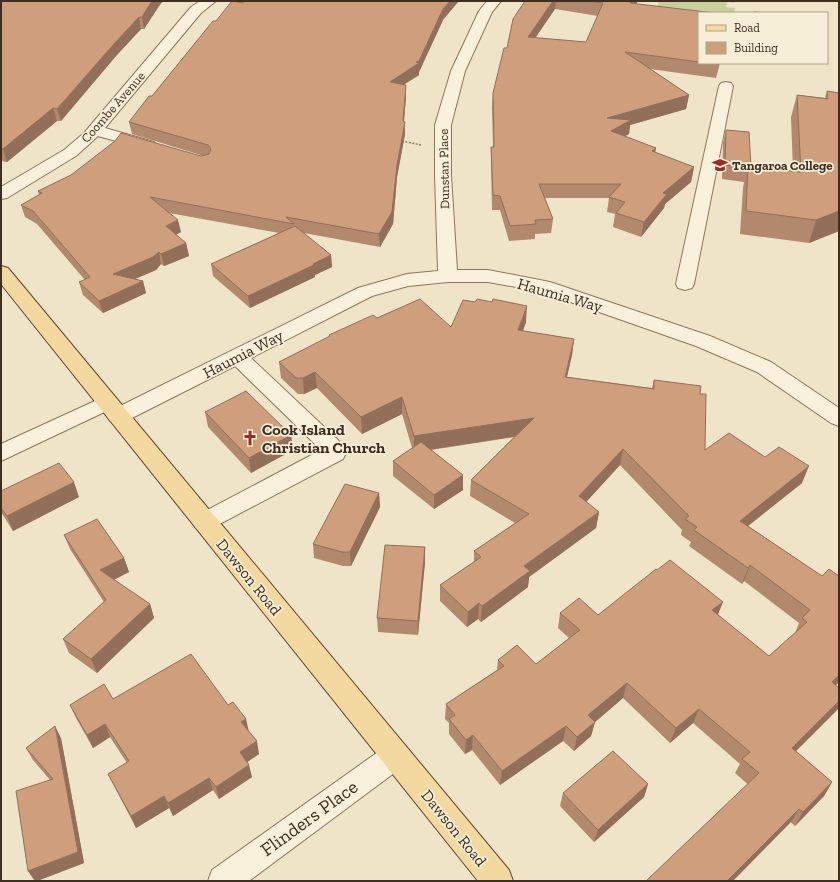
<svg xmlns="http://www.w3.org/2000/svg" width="840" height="882" font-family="'Zilla Slab',serif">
<rect width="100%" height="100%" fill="#f0e4c8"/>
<path fill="#c9cf9b" d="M659 1H736L735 3 727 2 726 7 735 8 734 13H656Z"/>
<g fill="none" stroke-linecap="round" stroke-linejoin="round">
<defs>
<g id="minor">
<path d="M200 1H216L201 13 105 128 154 142 156 145 154 148 148 150 98 136 76 156 7 198 1 199V187L64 150 84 133 191 7Z"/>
<path d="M487 1H501L492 12 465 71 451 125V175L457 270H488L550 282 710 336 771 362 839 408V426L831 423 757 372 696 346 539 291 488 282H448L408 286 372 296 251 358 338 440 346 453 343 459 212 528 204 531 196 528 192 522 196 516 321 450 235 366 126 421 118 424 110 421 107 416 110 411 358 288 407 274 438 271 435 175V125L451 71 479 11Z"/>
<path d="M726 82 731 83 733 86 694 284 692 288 685 290 678 288 676 284 719 86 721 83Z"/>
<path d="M108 395 115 397 119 402 115 407 1 461V444Z"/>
<path d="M395 743 405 747 409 756 405 765 249 881H208L212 870 385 747Z"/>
</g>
<path id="major" d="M1 266 8 268 509 870 513 881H478L1 284Z"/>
</defs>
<use href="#minor" stroke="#8d765c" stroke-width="2"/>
<use href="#major" stroke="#5b4430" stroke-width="2"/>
<path stroke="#8d765c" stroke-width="1.5" stroke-dasharray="2 1.5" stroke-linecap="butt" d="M402 141 421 145"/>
<use href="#minor" fill="#faf1dc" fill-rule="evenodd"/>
<use href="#major" fill="#f3d9a0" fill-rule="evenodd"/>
</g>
<g fill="#b2896c" fill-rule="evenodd">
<path d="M1 1H163L159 6 144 29H141L116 56 61 121H57L7 162 1 161Z"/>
<path d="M525 1H637V4L699 13V63H720L716 78 650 69 689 95 686 109 630 125 629 134 625 136 656 148 655 152 694 167 691 182 665 204 664 208 641 237 613 227 615 214 607 212 609 198H545L553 219 551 233 535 234V239L509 241 500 210H492L491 161V147H493L492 107 493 93 507 48ZM555 9 598 16 586 42 535 38Z"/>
<path d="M443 20 419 72V75L404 84 406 96 404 122H405V134L397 177 393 224 380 247 304 233 331 255 332 267 315 275V277L250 308 213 276 211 264 279 233 169 213 181 232 176 235 186 243 189 256 164 266 161 264 156 270 135 279 143 281 146 293 103 313 83 295 79 282 85 280 37 224 25 217 21 205 39 195 38 191 204 156 132 134 129 122 152 96Z"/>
<path d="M827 91 839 231 809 243 740 234 743 188 744 182 722 179 723 143 726 130 751 166 793 171 791 117 797 95 825 98Z"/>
<path d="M377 318 451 327 526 322 523 331 574 339 572 355 567 377 652 388 654 380 700 394 705 450 802 483 748 526 822 576H839V682L836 685 838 709 796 751 832 782 824 796 795 826 735 773 740 764 693 723 670 743 623 698 595 722 591 736 574 751 563 741 500 785 472 750 465 754 449 734V723L445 719 446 704 497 670 498 660 536 664 569 638 558 628 560 613 598 615H718L769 656 795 633 799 623 744 581 742 584 689 546 691 542 681 535 682 530 620 465 586 502 599 512 596 528 529 577 528 587 481 622 478 619 467 627 440 601V585L474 562V551L515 523 470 496 471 480 514 437 431 450 463 475V490L434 509 393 476V461L412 448 402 414 362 434 317 388 304 394H298L281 378 279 362 329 337V335Z"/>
<path d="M205 412 291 435 293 450 251 473 208 427Z"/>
<path d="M1 491 79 497 13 531 1 512Z"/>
<path d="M379 493 380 507 351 566H343L314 558 313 544Z"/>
<path d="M64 535 124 558 129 572 114 580 150 604 154 618 97 673 69 653 63 639 104 602 70 549Z"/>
<path d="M425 547V562L418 635 378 632 377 618Z"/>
<path d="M113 699 228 705 246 719 248 731 259 754 247 762 252 777 219 799 213 790 173 816 169 808 136 828 114 786 108 774 127 763 110 737 93 748 76 718 70 705Z"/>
<path d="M61 738 84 863 37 881H35L28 871 50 780 33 760 26 748Z"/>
<path d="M648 784 644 797 594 842 560 806 563 793Z"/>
</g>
<g fill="#916f58">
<path d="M152 1H163L159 6 144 29 142 17Z"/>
<path d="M450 1H459L443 20 419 72V75L391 93 390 82 416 62 443 9Z"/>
<path d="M553 1H556L555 9 527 50 528 37Z"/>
<path d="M632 1H637V3H630Z"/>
<path d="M139 17 141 29 116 56 61 121 57 109 114 44Z"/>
<path d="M406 85V96L403 132 405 122V134L397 177 393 224 380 247 379 234 397 165 403 121Z"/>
<path d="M689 95 686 109 630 125 629 134 609 145 607 118Z"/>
<path d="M53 108 57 121 7 162 3 149Z"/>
<path d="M656 148 653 162 652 151Z"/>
<path d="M694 167 691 182 665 204 664 208 641 237 644 222 663 193Z"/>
<path d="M839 211V231L809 243 816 220Z"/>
<path d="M178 220 181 232 169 238 166 226Z"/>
<path d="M186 243 189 256 164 266 161 254Z"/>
<path d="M159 252 161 264 156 270 116 287 113 274Z"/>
<path d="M331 255 332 267 315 275V277L250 308 248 296 313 264Z"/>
<path d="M143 281 146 293 103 313 99 301Z"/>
<path d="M527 306 526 322 517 346 518 330Z"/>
<path d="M574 339 572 355 563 393 565 377Z"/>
<path d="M315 372 317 388 304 394 303 378Z"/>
<path d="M402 397V414L362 434 361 417Z"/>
<path d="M534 418 532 434 414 452V436Z"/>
<path d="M291 435 293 450 251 473 249 458Z"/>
<path d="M623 449 620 465 576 513 579 496Z"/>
<path d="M809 466 802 483 734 537 740 521Z"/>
<path d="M463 475V490L434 509V495Z"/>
<path d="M74 482 79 497 13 531 7 516Z"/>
<path d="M379 493 380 507 351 566 350 552Z"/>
<path d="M599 512 596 528 529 577 528 587 481 622 482 606 524 566Z"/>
<path d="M425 547V562L418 635V621Z"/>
<path d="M124 558 129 572 105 584 100 570Z"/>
<path d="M750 565 744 581 742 584 748 568Z"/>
<path d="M723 602 717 617 712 610Z"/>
<path d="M479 603 478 619 467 627 468 612Z"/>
<path d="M150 604 154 618 97 673 91 659Z"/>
<path d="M839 675V682L824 697 832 682Z"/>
<path d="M627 683 623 698 595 722 591 736 574 751 577 737 588 715Z"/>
<path d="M839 701V707L838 709 784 763 792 748Z"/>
<path d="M699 709 693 723 670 743 676 728Z"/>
<path d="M246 719 249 732 241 722Z"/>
<path d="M105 724 110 737 93 748 87 735Z"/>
<path d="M55 726 61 738 84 863 37 881H35L28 871 78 852Z"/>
<path d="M566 726 563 741 500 785 502 771Z"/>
<path d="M473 735 472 750 465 754 466 740Z"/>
<path d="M257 741 259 754 243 765 240 752Z"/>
<path d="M249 765 252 777 219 799 216 787Z"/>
<path d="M209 778 213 790 173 816 168 803Z"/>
<path d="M832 782 824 796 795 826 803 812Z"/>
<path d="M648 784 644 797 594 842 598 830Z"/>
<path d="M164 796 169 808 136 828 131 816Z"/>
<path d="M799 809 791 822 733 881H727Z"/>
</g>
<g fill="#cf9f7d" stroke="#916f58">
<path d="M1 1H152L142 17H139L114 44 57 109 53 108 3 149H1Z"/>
<path d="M232 1 243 3 244 1H450L443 9 419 61 416 62 419 63 390 82 406 85 403 121 405 122 397 165 392 212 379 234 286 217 294 224 150 197 178 220 166 226 186 243 161 254 159 252 153 257 113 274 143 281 99 301 79 282 90 277 33 211 21 205 42 193 38 191 71 175 115 141 121 133 201 156 209 154 211 149 208 145 129 122 149 96H152L213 21H216Z"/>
<path d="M525 1H553L528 37 586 42 603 3 589 1H632L630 3 715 13H699V62L625 52 689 95 607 118 631 120 611 131 656 148 652 151 694 167 663 193 667 194 644 222 616 213 625 202 609 197 621 184H539L553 219 535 220 536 224 510 226 500 196 493 195 491 147H494L493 93 504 48H507L513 19Z"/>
<path d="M754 12 767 13H754Z"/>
<path d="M708 63H720L719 64Z"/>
<path d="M827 91 839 93V211L816 220 746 211 748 166 801 172 797 95 828 99Z"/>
<path d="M726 130 749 132 751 166H748V168L725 165Z"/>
<path d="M295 226 331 255 313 264 314 265 248 296 211 264Z"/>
<path d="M420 299 451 327 463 300 475 302 477 299 492 302 493 299 527 306 518 330 574 339 565 377 654 389V380L701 386 700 394H706L705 450 729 433 765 457 779 447 809 466 740 521 822 576 829 569 839 576V675L832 682 839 688V701L792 748 832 782 803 812 799 809 727 881H646L759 773 742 759 750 752 699 709 676 728 627 683 588 715 595 722 577 737 566 726 502 771 473 735 466 740 449 719 455 715 446 704 504 666 498 660 517 645 536 664 580 630 560 613 579 598 598 615 656 569 657 570 670 560 723 602 712 610 769 656 807 622 802 618 810 610 750 565 748 568 694 530 697 527 685 519 689 516 623 449 579 496 599 512 524 566 530 571 482 606 479 603 468 612 440 585 481 557 474 551 529 514 471 480 534 418 414 436 402 397 361 417 315 372 303 378H296L279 362 330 336 329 335 373 315 377 318Z"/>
<path d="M246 391 291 435 249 458 205 412Z"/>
<path d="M421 442 463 475 434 495 393 461Z"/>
<path d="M59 463 74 482 7 516 1 508V491Z"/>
<path d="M345 484 379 493 350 552H342L313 544Z"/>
<path d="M97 519 124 558 100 570 150 604 91 659 63 639 106 600 64 535Z"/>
<path d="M385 545 425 547 418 621 377 618Z"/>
<path d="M191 654 228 705 233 702 246 719 241 722 257 741 240 752 249 765 216 787 209 778 168 803 164 796 131 816 108 774 129 761 105 724 87 735 70 705 104 684 113 699Z"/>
<path d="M55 726 78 852 28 871 16 791 53 779 26 748Z"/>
<path d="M613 751 648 784 598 830 563 793Z"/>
</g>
<defs>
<symbol id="school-bare" viewBox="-9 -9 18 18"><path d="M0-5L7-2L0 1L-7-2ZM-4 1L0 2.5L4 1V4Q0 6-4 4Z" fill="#9e2a2b" stroke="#f7eed8" stroke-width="2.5" paint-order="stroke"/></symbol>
<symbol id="church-bare" viewBox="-9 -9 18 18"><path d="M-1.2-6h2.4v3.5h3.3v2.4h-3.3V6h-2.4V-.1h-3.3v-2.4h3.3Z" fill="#9e2a2b" stroke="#f7eed8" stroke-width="2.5" paint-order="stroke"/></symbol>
</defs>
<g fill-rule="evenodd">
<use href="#school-bare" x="709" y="154" width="22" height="22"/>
<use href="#church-bare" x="239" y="427" width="22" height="22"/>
</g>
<g text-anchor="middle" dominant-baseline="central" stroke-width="3.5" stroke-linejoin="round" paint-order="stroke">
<g font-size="13" fill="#3d2e20" stroke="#f7eed8">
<text transform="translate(113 107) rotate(-49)">Coombe Avenue</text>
<text transform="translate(444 169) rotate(-91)">Dunstan Place</text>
</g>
<g font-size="13" font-weight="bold" fill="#3d2e20" stroke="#f7eed8" text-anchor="start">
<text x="732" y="165">Tangaroa College</text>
</g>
<g font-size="16" fill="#3d2e20" stroke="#f7eed8">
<text transform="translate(560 295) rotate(16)">Haumia Way</text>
<text transform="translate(243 354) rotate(-27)">Haumia Way</text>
<text transform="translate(249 577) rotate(51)">Dawson Road</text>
<text transform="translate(454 828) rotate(51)">Dawson Road</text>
</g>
<g font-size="16" font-weight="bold" fill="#3d2e20" stroke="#f7eed8" text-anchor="start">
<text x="262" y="429">Cook Island<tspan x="262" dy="18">Christian Church</tspan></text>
</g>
<g font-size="19" fill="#3d2e20" stroke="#f7eed8">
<text transform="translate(309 818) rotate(-36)">Flinders Place</text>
</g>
</g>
<rect width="840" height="882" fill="none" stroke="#3d2e20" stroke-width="4"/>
<rect x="698" y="12" width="130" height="52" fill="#f7eed8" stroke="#ada18e"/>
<rect x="706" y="25" width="20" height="6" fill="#f3d9a0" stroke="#ada18e"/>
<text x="734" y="32" font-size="12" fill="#3d2e20">Road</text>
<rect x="706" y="42" width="20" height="12" fill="#cf9f7d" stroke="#ada18e"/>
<text x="734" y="52" font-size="12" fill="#3d2e20">Building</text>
</svg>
